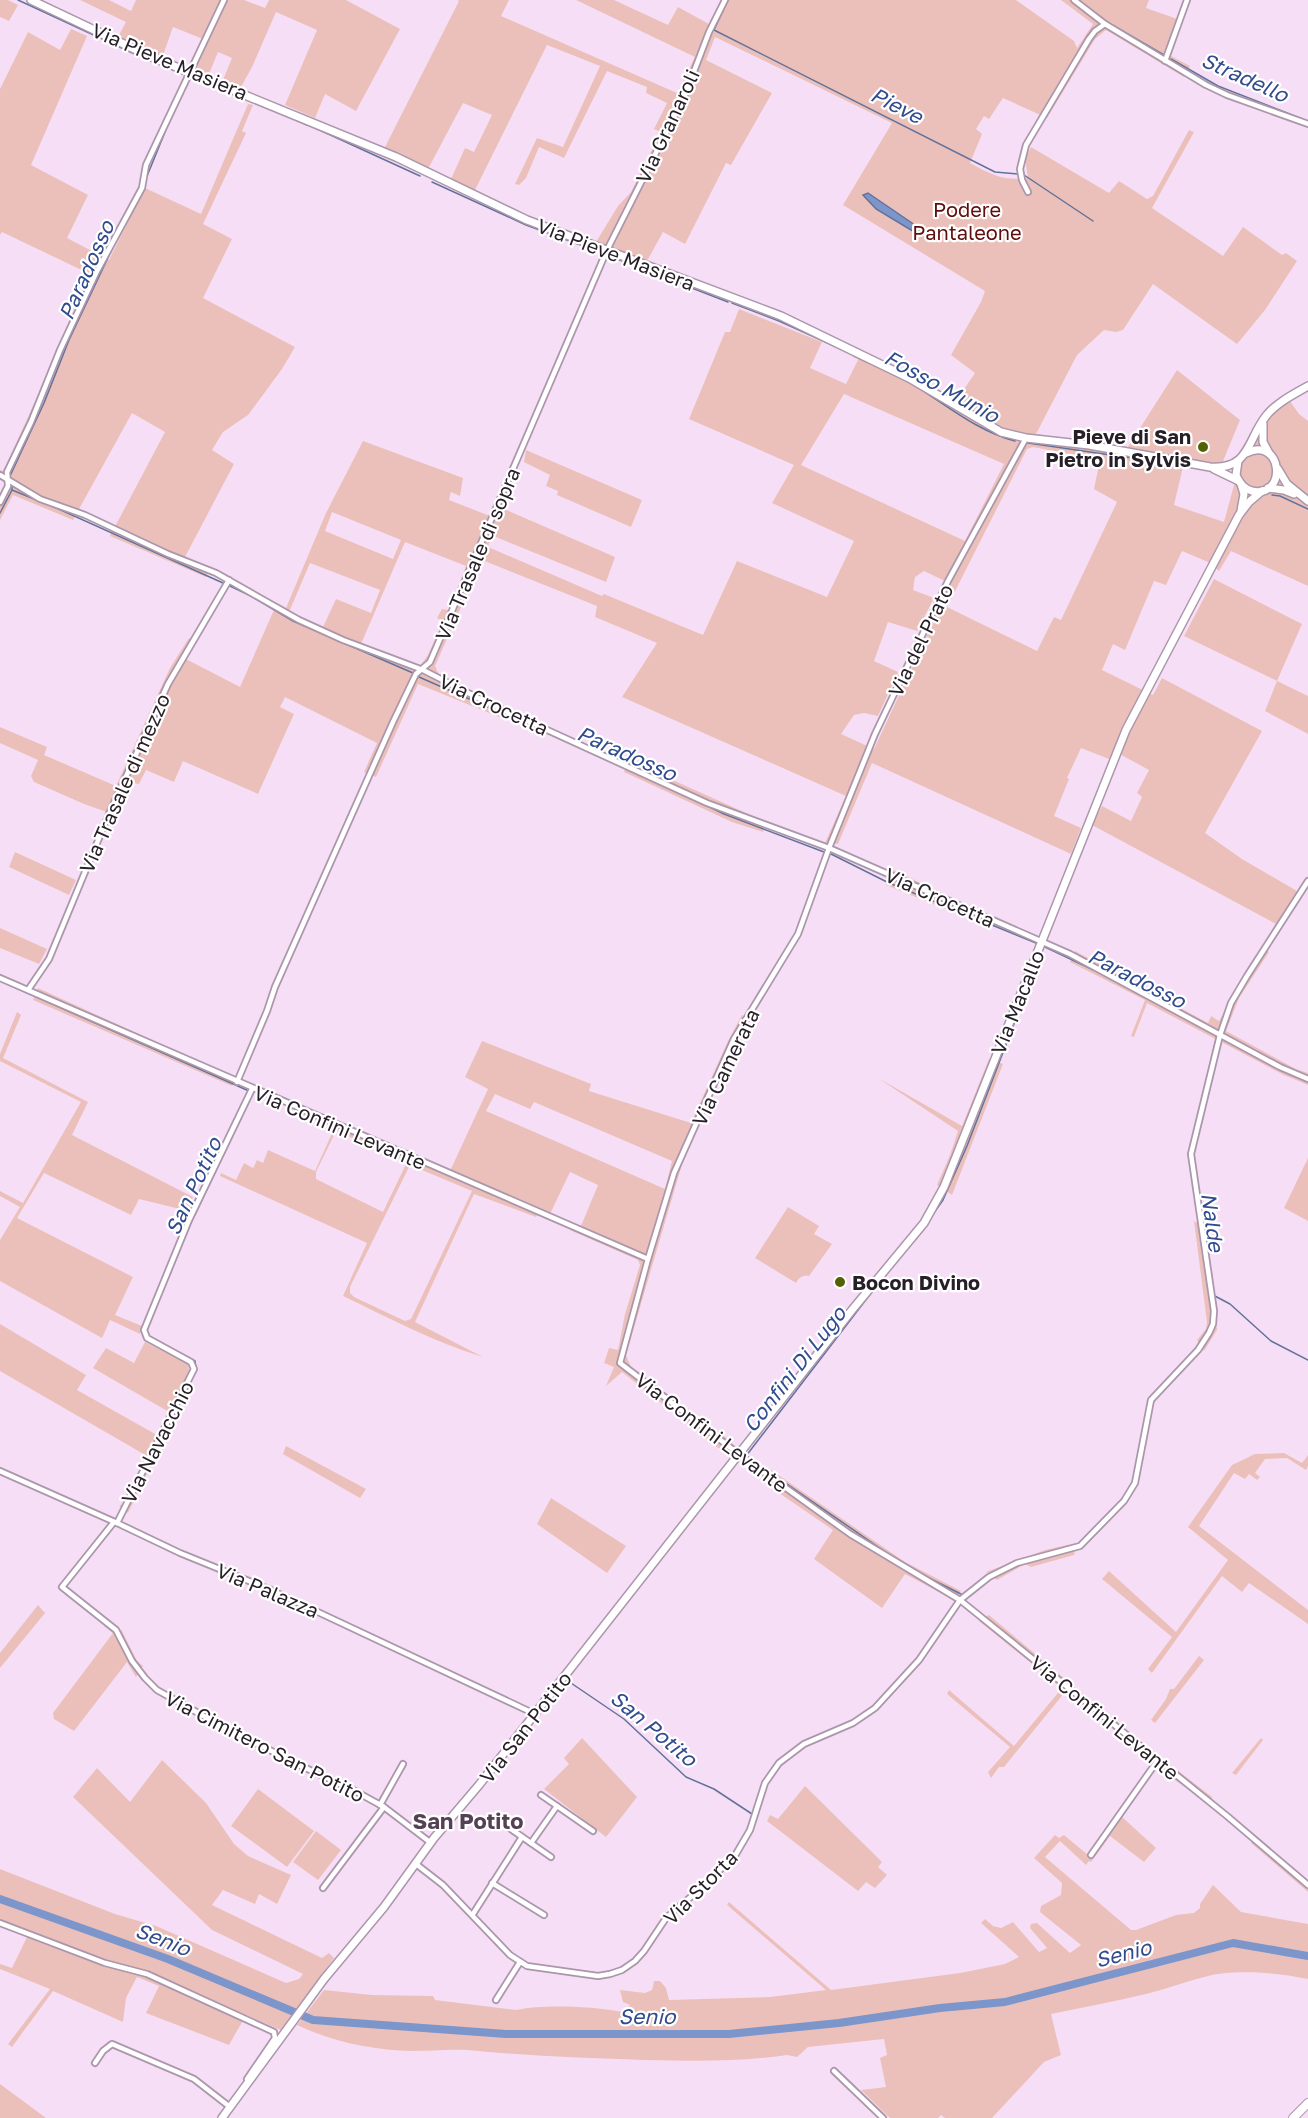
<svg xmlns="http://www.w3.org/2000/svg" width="1308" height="2118" font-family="'Golos Text',sans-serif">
<rect width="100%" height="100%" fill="#f6dff6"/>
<g fill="#ecc0ba" fill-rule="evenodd">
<path d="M0 0H8L18 5 9 21 0 17Z"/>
<path d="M80 0H109L131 11 136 0H220L203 39 173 27 162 58 118 37 126 22Z"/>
<path d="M227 0H244L265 8 269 0H346L400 29 356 111 325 94 315 118 285 105 317 30 276 12 252 67 241 87 223 80 232 58 218 52 209 74 195 69Z"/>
<path d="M457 0H509L501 16 677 93 695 57 576 0H614L668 25 678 7 709 24 721 0H1016L1074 41 1077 48 1093 24 1061 0H1149L1146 8 1183 21 1171 56 1190 66 1184 77 1106 30 1095 39 1047 118 1003 98 989 119 984 116 976 129 982 134 970 163C992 175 1003 181 1028 178L1025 159 1031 147 1109 193 1119 181 1147 199 1153 196 1189 130 1194 132 1152 208 1223 256 1243 227 1282 255 1286 253 1297 261 1265 310 1237 344 1153 284 1123 330 1116 332 1104 330 1077 355 1036 434 1126 450 1177 370 1240 420 1221 466 1183 467 1174 505 1224 522 1234 485 1236 457 1264 413 1287 397 1299 414 1308 421V586L1231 551 1219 571 1208 562 1182 551 1166 585 1154 581 1125 650 1113 644 1102 670 1153 695 1162 678 1262 731 1205 833 1242 859 1297 891 1276 924 1092 825 1102 806 1131 821 1142 797 1137 793 1149 770 1114 751 1109 759 1081 748 1067 778 1069 779 1054 816 1081 828 1071 854 872 763 838 844 825 843 846 796 622 697 657 643 595 617 597 606 482 560 435 666 439 675 509 708 504 719 418 684 376 777 364 772 377 743 285 697 280 707 294 714 258 794 183 761 174 782 146 770 139 784 133 783 118 816 84 804 34 782 31 776 38 760 0 743V727L47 747 44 755 116 786 170 668 189 638 196 642 186 659 240 687 277 603 286 608 326 513 363 441 463 478 460 496 451 492 449 500 490 516 495 505 615 557 606 582 491 535 488 547 602 596 604 594 703 635 737 561 827 597 854 541 772 503 794 465 689 419 725 332H730L739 309 822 342 810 368 846 384 862 352 956 401 975 373 951 355 981 302 985 291 843 205 892 123 715 37 706 60 772 93 731 165 726 163 685 244 663 232 647 261 596 242 618 206 631 192 661 132 654 129 667 103 646 93 647 87 607 71 564 158 539 147 526 178 519 185 515 184 537 138 563 147 600 66 547 45 475 190 451 179 465 148 474 152 492 115 463 103 428 169 384 149 459 1ZM844 394 1004 464 965 541 801 465ZM1033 447 1100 460 1094 489 1117 502 1061 620 1054 617 1037 651 947 607 1027 449ZM332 512 401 540 393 559 325 531ZM405 542 466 566 449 610 442 609 437 618 443 621 428 655 420 666 361 644ZM310 563 380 590 371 613 336 599 323 627 289 612ZM924 571 951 584 874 749 841 734 854 715 864 713 878 716 898 672 874 661 888 622 917 631 934 598 913 590 915 577Z"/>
<path d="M71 29 87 36 31 165 88 195 67 238 109 260 145 188 201 214 248 104 253 105 242 131 246 133 203 224 232 239 203 298 295 347 282 369 248 415 223 432 212 450 234 464 185 557 211 568 206 577 110 536 165 432 132 413 73 520 13 495 0 520V495L4 486V481L0 479V470L3 471C34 406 62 340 92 275L2 232 0 235V89L28 32 60 50Z"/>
<path d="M526 450 642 500 631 527 557 495 558 491 546 486 550 475 524 462Z"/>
<path d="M1214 579 1302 624 1277 681 1308 696V734L1265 711 1277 681 1184 636Z"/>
<path d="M628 760 766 822 763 832 732 822 624 772Z"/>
<path d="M15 852 76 880 69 895 9 867Z"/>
<path d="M893 870 967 905 963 916 886 885Z"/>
<path d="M0 928 47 949 39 964 0 948Z"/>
<path d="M1262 947 1269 952 1239 998 1226 1031 1296 1069 1308 1073V1085L1284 1075 1147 1003 1134 1037 1131 1036 1145 1000 1070 962 1075 951 1208 1023 1211 1016 1219 1021Z"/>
<path d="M38 988 235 1078 232 1086 33 1000Z"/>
<path d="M17 1012 21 1015 3 1058 88 1102 72 1135 193 1197 188 1211 139 1199 131 1215 44 1173 17 1218 133 1277 115 1315 142 1326 140 1334 110 1320 102 1338 0 1281V1240L20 1207 0 1196V1191L23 1203 81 1102 0 1061V1054Z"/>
<path d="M742 1015 751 1020 729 1059 683 1161 626 1355 631 1367 728 1439 722 1451 622 1372 606 1386 614 1367 604 1363 609 1348 618 1350 625 1314 640 1265 638 1260 570 1230 573 1224 581 1226 598 1185 570 1172 550 1214 540 1209 536 1217 474 1194 415 1322 483 1357C434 1342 389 1318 343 1296L367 1243 220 1176 221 1173 236 1180 244 1163 253 1168 257 1160 263 1163 268 1150 315 1171 334 1129 294 1111 297 1106 450 1171 488 1089 465 1077 482 1041 591 1084 589 1091 691 1123 729 1039ZM495 1094 530 1109 534 1102 672 1161 665 1189 486 1111ZM336 1131 407 1162 383 1212 316 1179V1172ZM410 1165 472 1191 411 1319 405 1321 354 1297 350 1293V1287Z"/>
<path d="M989 1059 1003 1064 952 1195 937 1185 950 1155 958 1131 878 1078 962 1126Z"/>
<path d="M1308 1158V1221L1284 1208Z"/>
<path d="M788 1207 819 1226 814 1234 832 1244 809 1276C803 1275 799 1277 796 1283L755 1258Z"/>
<path d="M1194 1221 1206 1228 1217 1330 1204 1351 1197 1340 1206 1329 1207 1322Z"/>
<path d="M0 1324 86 1375 77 1390 157 1435 169 1412 93 1368 106 1348 134 1363 145 1342 188 1364 189 1370 181 1388 191 1394 185 1398 177 1412 128 1513 119 1506 124 1503 147 1456 0 1371Z"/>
<path d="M286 1446 366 1489 360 1498 283 1454Z"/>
<path d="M1284 1453 1302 1463 1308 1455V1466L1306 1470 1287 1458 1265 1459 1255 1473 1260 1477 1257 1480 1249 1474 1245 1479 1234 1473 1199 1526 1308 1610V1624L1249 1583 1242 1592 1222 1576 1152 1673 1148 1669 1172 1637 1102 1579 1109 1571 1176 1632 1228 1560 1188 1527 1232 1465 1255 1454Z"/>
<path d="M771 1470 905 1562 961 1591 952 1599 905 1574 882 1608 814 1559 833 1530 763 1482Z"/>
<path d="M551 1498 626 1546 607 1573 537 1524Z"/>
<path d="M1076 1543 1074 1555 1031 1567 1025 1564 997 1580 986 1572 1045 1550Z"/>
<path d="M38 1605 45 1613 0 1668V1653Z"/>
<path d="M989 1615 1116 1722 1111 1726 1065 1692 1004 1767H999L991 1778 988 1772 1010 1747 947 1694 949 1690 1014 1746 1062 1688 979 1621Z"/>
<path d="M111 1621 122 1631 137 1661 143 1666 136 1677 127 1662 74 1731 54 1719 53 1713 113 1633 104 1626Z"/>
<path d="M1199 1656 1204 1660 1155 1723 1151 1720 1166 1699 1170 1689H1174Z"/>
<path d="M582 1738 637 1797 606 1837 544 1789 569 1764 564 1758Z"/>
<path d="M1261 1738 1263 1740 1236 1775 1232 1773Z"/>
<path d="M162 1760 206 1803 234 1844 248 1856 291 1875 277 1904 259 1894 255 1904 223 1890 212 1905 322 1958 329 1953 334 1958 281 2030 246 2015 229 2045 146 2013 159 1986 137 1977 126 1998 123 2022 53 1991 12 2047 8 2044 50 1989 0 1969V1964L12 1968 27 1937 0 1926V1869L115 1914 156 1926 286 1983 299 1979 303 1974 212 1930 73 1797 97 1768 130 1802Z"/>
<path d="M1164 1760 1212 1797 1211 1806 1157 1767Z"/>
<path d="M805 1786 882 1862 878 1867 887 1875 875 1888 866 1882 858 1891 767 1821 770 1815 778 1819Z"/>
<path d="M258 1789 314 1831 287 1867 231 1826Z"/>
<path d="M1122 1807 1125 1810 1121 1816 1156 1848 1144 1862 1110 1836 1091 1862 1089 1861 1086 1865 1060 1841 1045 1857 1131 1930H1136L1176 1915 1194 1913 1200 1908V1904L1213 1885 1241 1912 1308 1924V1979C1280 1973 1236 1969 1208 1976 1188 1981 1169 1988 1150 1993 1117 2001 1084 2007 1051 2014L1061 2055 1044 2062 992 2118H945L941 2115 938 2118H890L861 2090 886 2087 880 2058 887 2055 884 2039 808 2047 797 2057 787 2055C740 2062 693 2061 645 2060 586 2058 527 2056 467 2050 449 2049 430 2051 412 2051 372 2050 333 2042 297 2025L324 1990 372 1995 433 1996 435 2000 516 2010C541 2004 601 2006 626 2013L625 2010 630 2005 623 2002 620 1990 645 1993 652 1990 654 1981H660L666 1988 669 2000 770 1997 826 1990 727 1905 729 1902 831 1990 960 1973 1005 1964 1019 1957 981 1923 985 1919 993 1926 1001 1928 1013 1922 1039 1952 1047 1948 1030 1928 1031 1924 1037 1923 1070 1953 1081 1945 1040 1912 1041 1906 1061 1895 1062 1883 1034 1858 1055 1835 1059 1838 1064 1835 1088 1855Z"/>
<path d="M316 1831 341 1850 318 1880 293 1862Z"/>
<path d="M1256 1836 1308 1880V1892L1251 1843Z"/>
<path d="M0 2084 46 2118H0Z"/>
</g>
<path fill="#7c95cb" stroke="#62729a" stroke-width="1.5" d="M868 193 912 223 919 230 916 233 876 209 863 195Z"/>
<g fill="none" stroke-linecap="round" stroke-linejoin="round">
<g stroke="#62729a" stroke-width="1.5">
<path d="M18 0 139 56 186 75"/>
<path d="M728 0 714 30 995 172 1019 174"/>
<path d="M1086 6 1107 22 1164 55"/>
<path d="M1171 59 1218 86 1308 121"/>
<path d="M191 77 209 84"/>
<path d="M283 114 307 125"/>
<path d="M313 127 420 176"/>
<path d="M1024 175 1093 221"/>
<path d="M145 181 174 110"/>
<path d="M432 182 526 225 597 251"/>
<path d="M612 257 728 302"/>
<path d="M732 303 779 321 852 354"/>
<path d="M854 356C878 367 904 377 925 392 954 411 981 432 1015 441"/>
<path d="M1028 443 1187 466"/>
<path d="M10 476 44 403 69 340 113 247"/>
<path d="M12 486V490L39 501"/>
<path d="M1272 495 1280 496 1308 509"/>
<path d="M43 502 223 583"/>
<path d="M0 513 12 490"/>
<path d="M230 586 251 596 293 621 413 673"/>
<path d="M419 677 597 755"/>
<path d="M691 798 724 814 824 852"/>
<path d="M831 854 889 883 1036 943"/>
<path d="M1045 947 1102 974 1217 1036"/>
<path d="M0 981 249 1091"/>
<path d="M1222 1039 1242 1049"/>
<path d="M1201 1102 1217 1036"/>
<path d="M1191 1168 1209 1293"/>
<path d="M931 1217 943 1200 967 1146 1044 946"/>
<path d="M914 1241 922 1231"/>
<path d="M878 1284 746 1456 887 1553"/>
<path d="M1213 1295 1230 1304 1271 1341 1308 1360"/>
<path d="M154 1312 190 1225 253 1093"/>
<path d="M180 1353 195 1361 196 1369"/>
<path d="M121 1521 166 1430"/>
<path d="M919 1573 961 1594"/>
<path d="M568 1681 624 1719 686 1777 714 1789 752 1814"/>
</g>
<path stroke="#7c95cb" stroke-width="8" d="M0 1899 168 1959 313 2020 506 2034H729L839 2023 940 2008 1005 2002 1233 1943 1308 1956"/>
<defs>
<g id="street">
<path d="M1074 0 1105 24 1206 85 1227 95 1308 124"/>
<path d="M1165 61 1187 0"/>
<path d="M1028 192 1022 180 1020 169 1026 145 1089 39 1095 31 1105 24"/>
<path d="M0 475 40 499 85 515 168 554 216 573 299 620 343 640 423 670 486 702 707 803 829 848 1070 954 1280 1067 1308 1079"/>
<path d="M0 502 8 486 7 472 31 422 60 350 96 273 142 188 146 165 224 0"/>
<path d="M0 978 648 1259 620 1363 740 1455 850 1534 960 1600 1227 1816 1308 1885"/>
<path d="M28 990 49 959 109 814 168 684 229 580"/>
<path d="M237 1082 267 1011 275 987 393 722 416 674 430 662 607 250 685 95 709 32 725 0"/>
<path d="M648 1259 674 1173 734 1039 798 934 829 848 875 734 948 581 1026 438"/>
<path d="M0 1471 117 1523 180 1553 271 1590 535 1714"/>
<path d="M114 1522 62 1587 116 1630 132 1661 145 1678 157 1690 209 1719 297 1764 355 1791 384 1807 431 1843"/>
<path d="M117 1523 194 1369 191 1362 147 1338 144 1330 189 1220 252 1089"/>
<path d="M541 1795 557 1806"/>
<path d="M380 1805 403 1764"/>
<path d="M495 1818 551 1857"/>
<path d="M531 1843 557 1806 593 1831"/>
<path d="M1091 1855 1158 1760"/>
<path d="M416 1864 443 1885 510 1955 527 1966 598 1976 610 1974 622 1970 635 1961 644 1951 666 1918 706 1884 736 1854 750 1830 765 1783 779 1763 804 1744 853 1723 875 1708 919 1660 960 1600 989 1577 1017 1563 1080 1546 1124 1501 1135 1483 1151 1400 1198 1350 1209 1333 1213 1324 1214 1311 1191 1154 1220 1035 1231 1003 1247 976 1308 881"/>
<path d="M492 1883 544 1915"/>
<path d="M323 1888 384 1807"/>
<path d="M473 1914 522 1837"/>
<path d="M0 1923 105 1963 147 1974 274 2032 275 2038 247 2079"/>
<path d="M496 2000 520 1962"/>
<path d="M95 2063 103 2051 112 2044 194 2079 230 2107"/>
<path d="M834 2071 883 2118"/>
</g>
<g id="secondary">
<path d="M31 0 147 55 396 157 527 220 781 316 909 378 1001 432 1026 438 1089 445 1210 467C1250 470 1247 440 1266 416 1276 403 1294 394 1308 386"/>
<path d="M1263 424V442L1269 453"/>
<path d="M1238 461 1236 475C1239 483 1244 489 1252 491 1288 499 1283 435 1246 453"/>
<path d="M1214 469 1239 481"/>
<path d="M1278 469 1287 484 1308 501"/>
<path d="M1268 488 1284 490 1294 494"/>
<path d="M1241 511 1244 494 1241 484"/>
<path d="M222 2118 324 1979 384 1907 434 1838 479 1785 852 1310 924 1223 944 1187 1126 730 1239 515 1249 502 1262 491"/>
</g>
<path id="primary" d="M1293 2118 1308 2103"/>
</defs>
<use href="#street" stroke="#ab96ab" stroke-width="8"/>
<use href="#secondary" stroke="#ab96ab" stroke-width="10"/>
<use href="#primary" stroke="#ab96ab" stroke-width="10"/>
<use href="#street" stroke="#fff" stroke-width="4.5"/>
<use href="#secondary" stroke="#fff" stroke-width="7"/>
<use href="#primary" stroke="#fff" stroke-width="8"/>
</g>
<g fill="#546102" stroke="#fff" stroke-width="2">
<circle cx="1203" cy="447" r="6"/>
<circle cx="840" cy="1282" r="6"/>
</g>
<g text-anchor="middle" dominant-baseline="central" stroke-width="4.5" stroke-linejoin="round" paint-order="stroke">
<g font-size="20" fill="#271f27" stroke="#fff">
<text transform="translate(170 61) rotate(23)">Via Pieve Masiera</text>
<text transform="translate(667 126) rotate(-65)">Via Granaroli</text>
<text transform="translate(616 254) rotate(21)">Via Pieve Masiera</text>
<text transform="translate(477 554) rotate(-67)">Via Trasale di sopra</text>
<text transform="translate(920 640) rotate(-64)">Via del Prato</text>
<text transform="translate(494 704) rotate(25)">Via Crocetta</text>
<text transform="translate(124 783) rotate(-66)">Via Trasale di mezzo</text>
<text transform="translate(940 897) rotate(24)">Via Crocetta</text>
<text transform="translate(1017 1002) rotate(-68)">Via Macallo</text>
<text transform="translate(725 1067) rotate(-64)">Via Camerata</text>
<text transform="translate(340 1127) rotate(23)">Via Confini Levante</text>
<text transform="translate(712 1432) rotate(37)">Via Confini Levante</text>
<text transform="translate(157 1442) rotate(-63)">Via Navacchio</text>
<text transform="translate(268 1590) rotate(23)">Via Palazza</text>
<text transform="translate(1105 1717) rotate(39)">Via Confini Levante</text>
<text transform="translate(525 1727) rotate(-52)">Via San Potito</text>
<text transform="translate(265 1746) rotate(27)">Via Cimitero San Potito</text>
<text transform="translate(700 1887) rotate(-45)">Via Storta</text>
</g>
<g font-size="20" fill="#600d0d" stroke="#fff">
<text x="967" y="209">Podere<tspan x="967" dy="23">Pantaleone</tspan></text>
</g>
<g font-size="20" font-weight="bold" fill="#271f27" stroke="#fff" text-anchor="end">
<text x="1191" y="436">Pieve di San<tspan x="1191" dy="23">Pietro in Sylvis</tspan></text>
<text x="852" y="1282" text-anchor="start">Bocon Divino</text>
</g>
<g font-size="21" font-style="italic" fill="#304c8e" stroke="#fff">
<text transform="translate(1245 77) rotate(24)">Stradello</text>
<text transform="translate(897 105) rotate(27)">Pieve</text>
<text transform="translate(86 270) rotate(-66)">Paradosso</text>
<text transform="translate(942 386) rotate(29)">Fosso Munio</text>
<text transform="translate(627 753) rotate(24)">Paradosso</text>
<text transform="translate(1137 978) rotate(27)">Paradosso</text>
<text transform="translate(193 1186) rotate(-65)">San Potito</text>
<text transform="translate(1213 1222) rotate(82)">Nalde</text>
<text transform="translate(794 1369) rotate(-52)">Confini Di Lugo</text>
<text transform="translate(654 1728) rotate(40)">San Potito</text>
<text transform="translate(163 1939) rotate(21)">Senio</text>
<text transform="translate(1123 1953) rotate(-14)">Senio</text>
<text x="647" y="2016">Senio</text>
</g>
<g font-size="22" font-weight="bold" fill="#544154" stroke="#fff">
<text x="468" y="1820">San Potito</text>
</g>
</g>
</svg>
